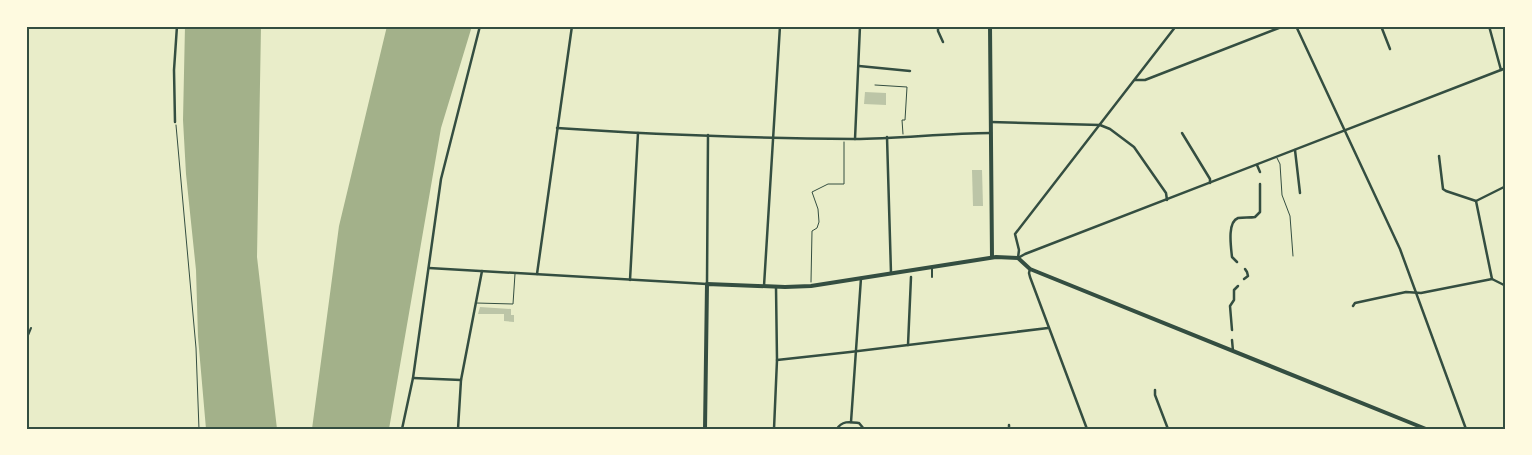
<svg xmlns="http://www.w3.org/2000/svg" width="1532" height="455" font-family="'Varela Round',sans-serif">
<rect width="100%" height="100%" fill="#e9edc9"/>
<g fill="#a3b18a">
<path d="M185 26H261L257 257 277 429H206L198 337 196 270 186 174 183 120Z"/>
<path d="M387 26H472L441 128 389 429H312L339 226Z"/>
</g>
<g fill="#bcc5a7">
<path d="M865 92 886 93V105L864 104Z"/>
<path d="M972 170H982L983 206H973Z"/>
<path d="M480 307 511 309V315H514V322L504 321V314H478Z"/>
</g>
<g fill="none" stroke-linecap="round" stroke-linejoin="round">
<g stroke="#344e41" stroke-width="1">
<path d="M875 85 907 87 905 120H902L903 134"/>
<path d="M176 125 196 348 199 429"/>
<path d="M811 282 812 231 817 228 819 222 818 209 812 192 828 184H844V142"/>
</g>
<g stroke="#344e41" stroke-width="1">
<path d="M1277 158 1280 164 1282 195 1290 216 1293 256"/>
<path d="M476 303 513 304 515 274"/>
</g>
<g stroke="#344e41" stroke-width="2">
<path d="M932 277V267"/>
<path d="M26 340 31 328"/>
</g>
<g stroke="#344e41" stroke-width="2.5">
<path d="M938 26V31L943 42"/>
<path d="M1296 26 1400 249 1466 429"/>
<path d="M1381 26 1390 49"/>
<path d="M1489 26 1501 70"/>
<path d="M859 66 910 71"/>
<path d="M1135 80H1145L1284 26"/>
<path d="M175 122 174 70 177 26"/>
<path d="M991 122 1100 125 1110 129 1134 147 1166 193 1167 200"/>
<path d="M557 128C656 135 755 138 854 139 899 139 945 133 991 133"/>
<path d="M1182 133 1210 179V183"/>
<path d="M887 137 891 273"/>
<path d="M855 139 860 26"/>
<path d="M1295 150 1300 193"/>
<path d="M1439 156 1443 189 1446 191 1476 201"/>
<path d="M1257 165 1260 172"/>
<path d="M1018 258 1025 254 1506 68"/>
<path d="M1018 258 1019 250 1015 234 1176 26"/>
<path d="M1237 262 1232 257C1231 247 1227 222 1238 218 1243 217 1250 218 1255 217L1260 212V184"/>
<path d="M429 268 707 284 708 135"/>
<path d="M1030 269 1029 273 1030 277 1087 429"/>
<path d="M537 274 572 26"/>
<path d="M1244 279 1248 276 1247 272 1245 269"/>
<path d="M1492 279 1506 286"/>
<path d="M630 280 638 133"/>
<path d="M764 286 780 26"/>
<path d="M1353 306 1355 303 1406 292 1421 293 1492 279 1476 201 1506 186"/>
<path d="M1232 330 1230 306 1234 300V290L1238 286"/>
<path d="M1232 340 1233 351"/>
<path d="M908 345 911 277"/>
<path d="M777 360 850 352 1048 328"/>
<path d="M413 378 461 380"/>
<path d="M1155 390V395L1168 429"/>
<path d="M851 422 861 278"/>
<path d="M1009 425V429"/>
<path d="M402 429 413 378 441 179 480 26"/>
<path d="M458 429 461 380 482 271"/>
<path d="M774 429 777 360 776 287"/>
<path d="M837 429C842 420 851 422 859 423L864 429"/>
</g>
<g stroke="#344e41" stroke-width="4">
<path d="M990 26 992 257"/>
<path d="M705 429 707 284 785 287 811 286 996 257 1018 258 1030 269 1426 429"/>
</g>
</g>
<rect width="1532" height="455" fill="none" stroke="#fefae0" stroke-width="55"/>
<rect x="28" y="28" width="1476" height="400" fill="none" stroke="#344e41" stroke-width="2"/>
</svg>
